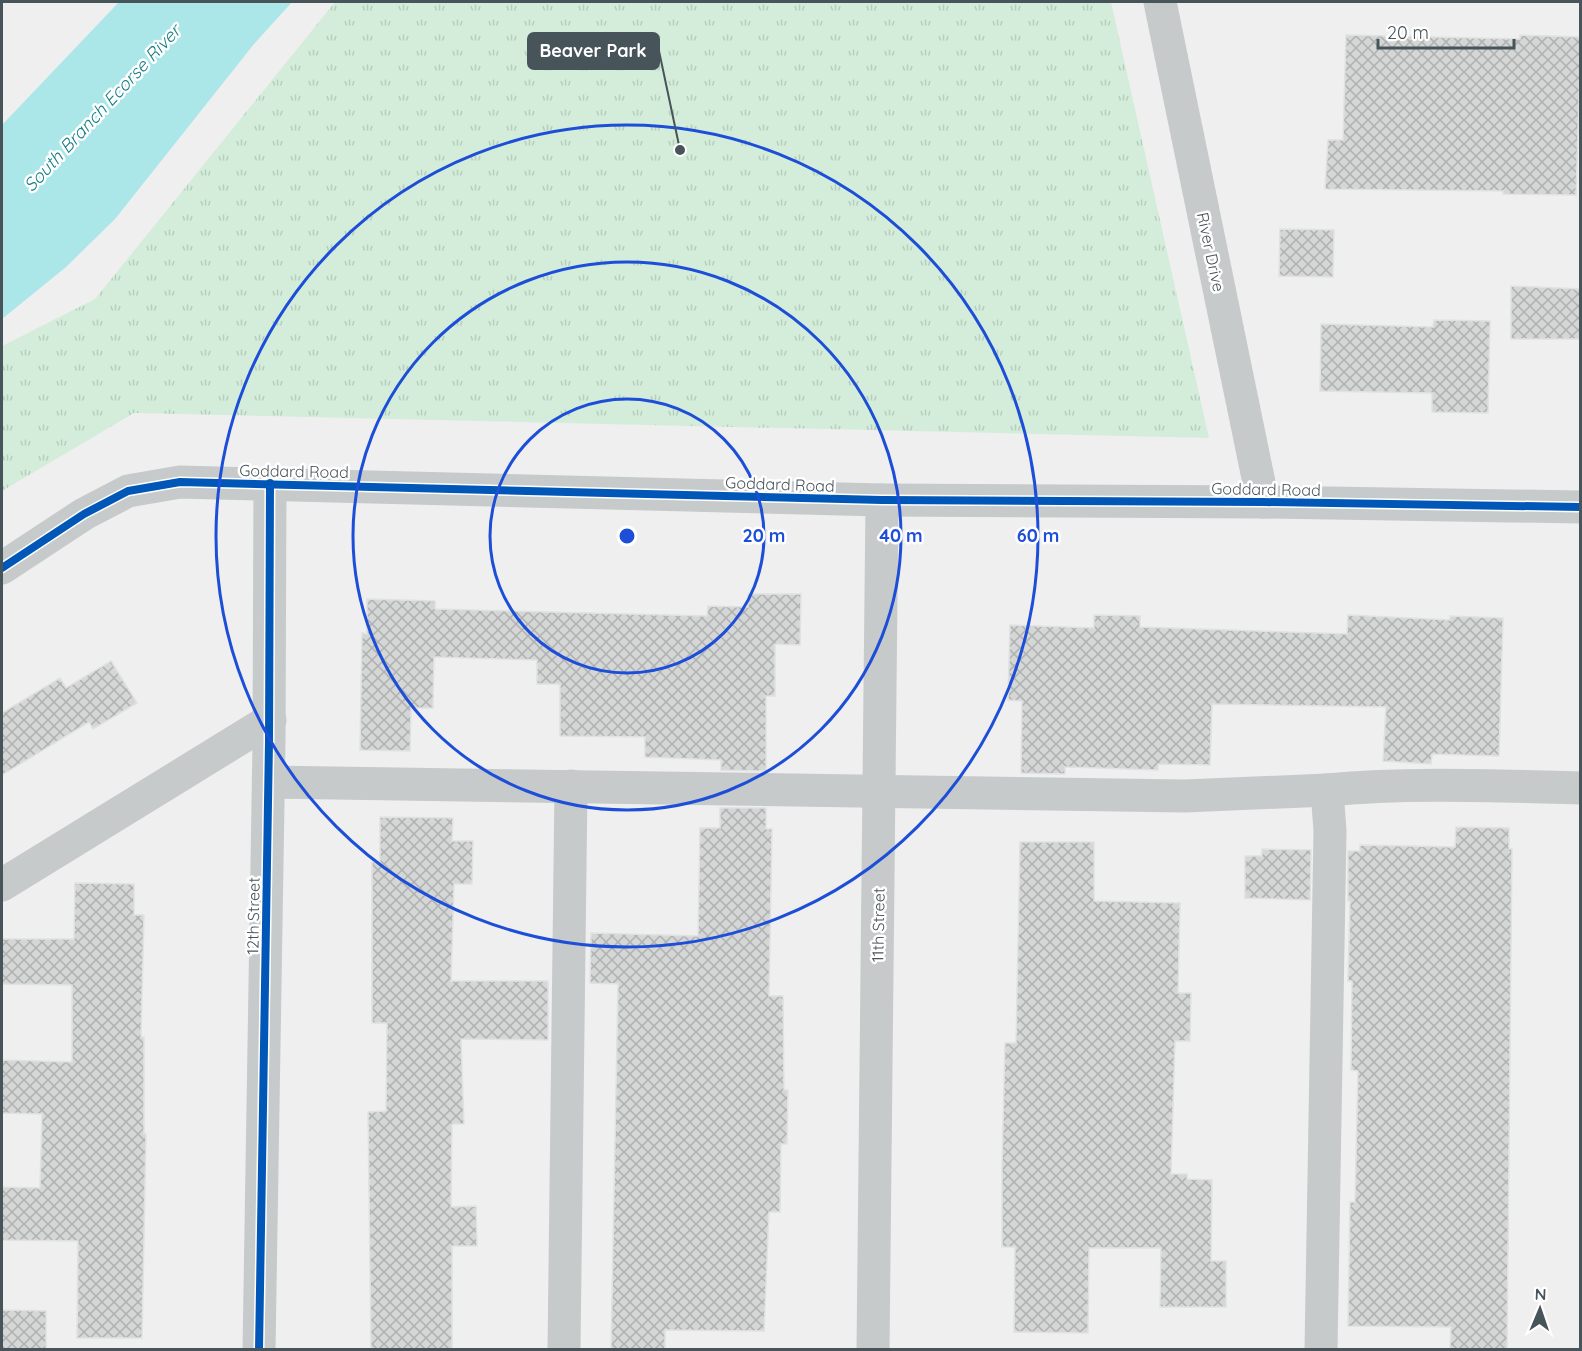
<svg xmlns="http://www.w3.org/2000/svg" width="1582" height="1351" font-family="Quicksand,sans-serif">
<defs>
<pattern id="park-tufts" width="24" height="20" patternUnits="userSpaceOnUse" patternTransform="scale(1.5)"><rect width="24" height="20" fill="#d4edda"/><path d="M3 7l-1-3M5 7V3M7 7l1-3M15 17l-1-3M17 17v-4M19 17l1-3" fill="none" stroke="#b7cdbd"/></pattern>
<pattern id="building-cross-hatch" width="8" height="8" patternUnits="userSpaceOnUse" patternTransform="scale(1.5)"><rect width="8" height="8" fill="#d5d7d7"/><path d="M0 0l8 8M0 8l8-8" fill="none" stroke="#afb1b1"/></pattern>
</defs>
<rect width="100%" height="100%" fill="#efefef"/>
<path fill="url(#park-tufts)" d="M335 2H1111L1209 438 134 413 2 491V346L95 299Z"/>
<path fill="#abe6e9" d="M119 2H292L254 44 115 219 66 267 2 319V125Z"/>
<g fill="url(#building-cross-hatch)" stroke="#e0e1e2" stroke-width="1.5">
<path d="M1346 35 1520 39V35L1581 37 1576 195 1503 194V191L1325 189 1328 140H1343Z"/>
<path d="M1280 229 1334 230 1333 277 1279 276Z"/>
<path d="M1511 286 1581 289V339H1511Z"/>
<path d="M1434 320 1490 321 1488 413 1432 412V393L1320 391 1321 324 1433 327Z"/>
<path d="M748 594H801L800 645 775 644V696H766V771L721 770V760L645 757V737L560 736V684H537V660L434 657 433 708H411L410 751 360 750 362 633 367 634V599L435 601V609L707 616 708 606 748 607Z"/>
<path d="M1094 615 1140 616V627L1347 634 1348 615 1450 620V616L1503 618 1499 756 1432 754 1431 764 1383 761 1386 707 1212 704 1210 765 1158 764V770L1065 767V774L1021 773 1022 701 1008 700 1010 625 1094 628Z"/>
<path d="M111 661 137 703 93 729 89 722 2 775V713L60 678 66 688Z"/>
<path d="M720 808H766V829H772L769 996H783L784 1090H788L787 1144H781L780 1212H769L764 1331 665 1330V1350H611L618 984 590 983 591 933 698 936 700 828H720Z"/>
<path d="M380 817 453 818 452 841H473L472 884H454L451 981H548V1040L461 1039 464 1124H452L451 1207 476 1206 477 1246H452V1350H371L368 1112 386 1111 387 1023H372V862H380Z"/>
<path d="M1456 827 1509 828V849H1512L1507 1350H1450L1451 1327 1348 1326 1350 1202H1355L1358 1071 1351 1070 1352 981H1348L1350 901H1348V851H1360V845L1455 847Z"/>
<path d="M1020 842H1094V901L1180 903 1178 993H1191L1190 1041H1175L1171 1174H1187V1179L1212 1180 1211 1261H1226V1307H1160L1161 1248H1089L1088 1333 1014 1332 1015 1247H1002V1166L1005 1043H1016Z"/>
<path d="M1262 849 1311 850 1310 900 1245 898V856H1262Z"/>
<path d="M75 883 134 884V915H144L141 1037H144V1134H146L142 1338H77L78 1241 2 1240V1187L40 1188 42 1114 2 1113V1060L72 1062V985L2 984V939H74Z"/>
<path d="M2 1310 46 1311V1350H2Z"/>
</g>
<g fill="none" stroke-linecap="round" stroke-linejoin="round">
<g stroke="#c6cacb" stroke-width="33">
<path d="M1160 2 1263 502"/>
<path d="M2 568 84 514 128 491 180 482 882 500 1263 502 1580 507"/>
<path d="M269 782 1185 796 1327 790"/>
<path d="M2 885 270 720"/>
<path d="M259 1350 269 742 270 483"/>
<path d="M564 1350 571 786"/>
<path d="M873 1350 882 500"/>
<path d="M1321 1350 1330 831 1327 790C1412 782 1496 786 1580 788"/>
</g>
<defs>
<g id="cycleway">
<path d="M2 568 84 514 128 491 180 482 882 500 1263 502 1580 507"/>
<path d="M259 1350 269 742 270 483"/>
</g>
</defs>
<use href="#cycleway" stroke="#fff" stroke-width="11"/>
<use href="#cycleway" stroke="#0057b8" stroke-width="8"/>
</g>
<g fill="none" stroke="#1d4ed8" stroke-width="3">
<circle cx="627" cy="536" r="137"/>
<circle cx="627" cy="536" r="274"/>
<circle cx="627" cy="536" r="411"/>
</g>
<g text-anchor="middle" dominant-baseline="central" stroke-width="5" stroke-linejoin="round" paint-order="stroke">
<g font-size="16" fill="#47545a" stroke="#fff">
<text transform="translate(1211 252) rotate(78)">River Drive</text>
<text transform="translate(294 471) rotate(1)">Goddard Road</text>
<text transform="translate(780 484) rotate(2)">Goddard Road</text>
<text transform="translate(1266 489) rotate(1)">Goddard Road</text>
<text transform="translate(253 916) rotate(-89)">12th Street</text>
<text transform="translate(878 925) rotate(-89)">11th Street</text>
</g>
<g font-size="18" font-style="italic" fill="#137e84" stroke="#fff">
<text transform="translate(102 108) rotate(-47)">South Branch Ecorse River</text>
</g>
</g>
<circle cx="627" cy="536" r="9" fill="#1d4ed8" stroke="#fff" stroke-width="3"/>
<g font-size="18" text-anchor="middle" font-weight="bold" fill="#1d4ed8" stroke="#fff" stroke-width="5" stroke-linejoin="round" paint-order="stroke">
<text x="764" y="542">20 m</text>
<text x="901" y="542">40 m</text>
<text x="1038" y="542">60 m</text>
</g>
<path fill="none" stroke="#47545a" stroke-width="2" d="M680 150L659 51"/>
<circle fill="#47545a" stroke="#fff" stroke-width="2" cx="680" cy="150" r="6"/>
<rect fill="#47545a" stroke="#47545a" stroke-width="2" x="528" y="33" width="131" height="36" rx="6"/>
<g font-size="18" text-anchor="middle" font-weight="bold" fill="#fff">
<text x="593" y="57">Beaver Park</text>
</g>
<rect width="1582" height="1351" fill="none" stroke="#47545a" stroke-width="6"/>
<g transform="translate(1540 1309) rotate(2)" stroke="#ffffff" stroke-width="4.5" paint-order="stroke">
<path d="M0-4.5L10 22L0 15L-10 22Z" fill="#47545a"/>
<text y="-9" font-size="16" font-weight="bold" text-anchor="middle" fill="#47545a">N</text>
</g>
<path d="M1378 39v9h136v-9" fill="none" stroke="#47545a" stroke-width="3"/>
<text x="1387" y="39" font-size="18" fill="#47545a" stroke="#ffffff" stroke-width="4.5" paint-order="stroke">20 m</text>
</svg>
